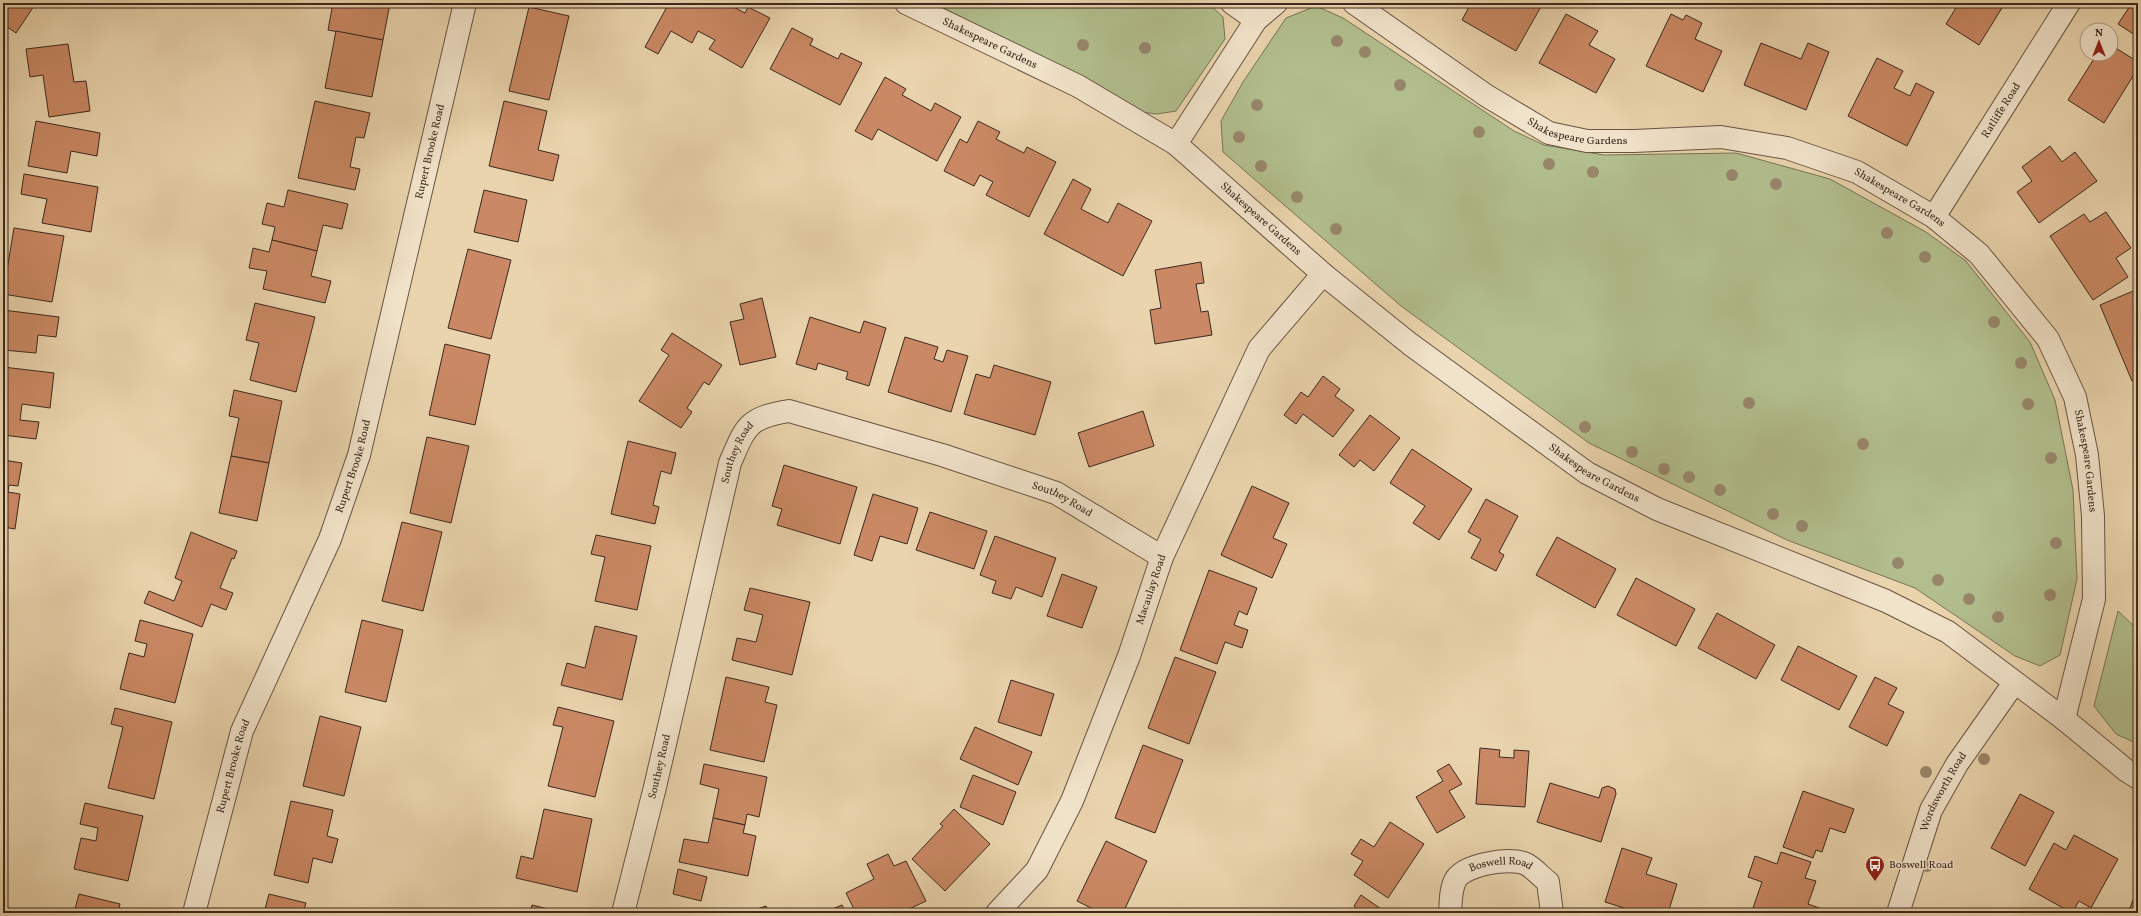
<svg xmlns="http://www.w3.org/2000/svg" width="2141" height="916" font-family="Vollkorn,serif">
<rect width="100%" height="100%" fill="#ead4ad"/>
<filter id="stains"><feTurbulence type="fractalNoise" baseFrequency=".005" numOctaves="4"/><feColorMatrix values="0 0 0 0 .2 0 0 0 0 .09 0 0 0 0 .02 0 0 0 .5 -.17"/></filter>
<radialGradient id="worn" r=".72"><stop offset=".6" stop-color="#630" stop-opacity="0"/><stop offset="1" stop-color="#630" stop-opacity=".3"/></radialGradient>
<g fill="#b2be8d" stroke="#777456">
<path d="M934 3H1208L1223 17 1225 39 1176 111 1157 114 1140 112Z"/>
<path d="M1316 6 1343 18 1514 131 1544 145 1604 155 1736 153 1830 179 1926 232 1966 261 2030 342 2055 400 2073 490 2077 579 2060 655 2040 666 2015 656 1915 588 1787 540 1589 443 1401 306 1223 152 1221 121 1243 82 1286 18Z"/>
<path d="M2118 611 2138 630V744L2116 734 2094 706Z"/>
</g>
<g fill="#ca8964" stroke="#3c291f">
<path d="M3 3H36L16 33 3 24Z"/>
<path d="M333 3H390L383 40 328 30Z"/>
<path d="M669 3H726L745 13 748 7 770 18 742 68 709 49 715 40 698 31 692 43 671 31 658 54 645 47Z"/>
<path d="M1471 3H1543L1516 51 1462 20Z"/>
<path d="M1959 3H2005L1979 45 1946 24Z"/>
<path d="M2132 3H2138V37L2118 24Z"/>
<path d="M529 7 569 16 549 100 509 91Z"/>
<path d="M1566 14 1598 31 1589 45 1615 59 1596 93 1539 63Z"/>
<path d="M1671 14 1683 20 1686 15 1702 23 1695 39 1722 51 1703 92 1646 66Z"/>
<path d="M792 28 813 39 810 45 838 59 841 53 862 63 840 105 770 69Z"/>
<path d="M336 31 383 40 372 97 325 88Z"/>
<path d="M1761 43 1801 59 1808 43 1829 52 1806 110 1744 85Z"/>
<path d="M68 44 74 82 86 81 90 111 49 117 43 75 30 77 26 49Z"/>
<path d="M2111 45 2138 62V68L2104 123 2068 100 2097 54H2111Z"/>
<path d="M1877 58 1903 71 1894 88 1910 96 1916 83 1934 92 1907 146 1848 116Z"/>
<path d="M885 77 906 89 902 95 931 111 935 103 961 117 937 161 878 129 872 140 855 131Z"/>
<path d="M315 101 370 113 364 138 356 137 350 167 360 169 355 190 298 178Z"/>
<path d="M504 101 547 111 538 150 559 155 553 181 489 166Z"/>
<path d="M36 121 100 133 97 156 71 151 67 173 28 166Z"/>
<path d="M978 121 1000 132 996 139 1024 153 1027 147 1056 162 1029 217 986 195 993 182 980 175 974 186 944 171 960 139 967 143Z"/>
<path d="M2050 146 2062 162 2075 152 2097 181 2039 223 2017 192 2032 181 2022 167Z"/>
<path d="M24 174 98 187 91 232 42 223 47 199 21 194Z"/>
<path d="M1073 179 1091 189 1081 209 1108 223 1118 203 1152 221 1123 276 1044 234Z"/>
<path d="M288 190 348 204 342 229 323 225 317 251 272 240 275 227 262 224 267 203 284 207Z"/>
<path d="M484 190 527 200 518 242 474 232Z"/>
<path d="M2106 212 2131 248 2116 258 2128 277 2093 300 2050 236 2084 214 2090 222Z"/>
<path d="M14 228 64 236 52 302 3 294Z"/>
<path d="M272 240 317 251 311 276 331 281 325 303 263 289 267 271 249 268 253 248 269 252Z"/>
<path d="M468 249 511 260 491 339 448 328Z"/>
<path d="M1201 262 1204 283 1196 284 1201 312 1208 311 1212 335 1155 344 1150 310 1161 308 1155 270Z"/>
<path d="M2138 289V378L2132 381 2100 305Z"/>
<path d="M762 298 776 357 740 365 730 322 744 319 740 304Z"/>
<path d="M255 303 315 317 296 392 250 380 259 343 246 340Z"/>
<path d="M3 310 59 317 56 337 38 335 36 353 3 350Z"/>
<path d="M810 317 860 333 864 321 886 328 869 386 846 379 848 372 818 363 816 370 796 364Z"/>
<path d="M672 333 722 365 709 385 704 382 687 408 692 412 681 428 639 401 669 355 661 350Z"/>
<path d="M905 337 938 347 934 359 943 362 947 350 968 356 951 412 888 392Z"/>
<path d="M445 344 490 355 475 425 429 415Z"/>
<path d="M994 365 1051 382 1035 435 964 414 976 374 990 378Z"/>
<path d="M3 367 54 373 50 408 22 404 20 420 39 422 36 439 3 435Z"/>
<path d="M1323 376 1340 389 1335 396 1354 410 1333 437 1303 414 1296 424 1284 415 1301 392 1308 397Z"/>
<path d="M234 390 282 401 269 463 231 456 239 418 229 416Z"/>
<path d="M1143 411 1154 446 1089 467 1078 433Z"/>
<path d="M1370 415 1400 438 1374 471 1360 460 1354 467 1339 455Z"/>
<path d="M427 437 469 446 451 523 410 513Z"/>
<path d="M628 441 676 453 671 474 661 471 653 505 659 507 655 524 611 514Z"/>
<path d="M1412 449 1472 489 1439 540 1413 523 1425 506 1390 483Z"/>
<path d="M231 456 269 463 257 521 219 513Z"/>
<path d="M3 460 22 463 18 486 9 485 8 492 20 494 15 529 3 527Z"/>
<path d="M784 465 857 487 840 544 777 525 782 509 772 506Z"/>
<path d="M1252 486 1289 503 1273 538 1287 544 1272 578 1221 555Z"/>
<path d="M873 494 918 508 907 544 880 536 872 561 854 555Z"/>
<path d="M1486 499 1518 516 1499 552 1504 555 1496 571 1471 558 1481 539 1468 532Z"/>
<path d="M930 512 987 531 974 569 916 550Z"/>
<path d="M402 522 442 532 423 611 382 601Z"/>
<path d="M191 532 237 551 234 559 232 558 220 588 233 593 226 610 211 604 202 627 144 603 149 591 174 601 182 581 175 578Z"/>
<path d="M596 535 651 546 637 610 595 601 605 557 591 554Z"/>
<path d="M995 536 1056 558 1042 597 1016 587 1011 599 992 593 996 581 980 575Z"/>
<path d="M1557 537 1616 569 1595 608 1536 575Z"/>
<path d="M1209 570 1257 588 1247 615 1239 611 1234 625 1248 630 1242 648 1225 642 1217 664 1180 650Z"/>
<path d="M1062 574 1097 587 1082 628 1047 616Z"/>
<path d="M1636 578 1695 609 1676 646 1617 615Z"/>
<path d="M750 588 810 602 792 675 732 660 737 638 756 642 763 615 744 610Z"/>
<path d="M1717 613 1775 645 1756 679 1698 648Z"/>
<path d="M140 620 193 634 175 703 120 689 129 653 144 657 147 644 135 641Z"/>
<path d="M362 620 403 630 386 702 345 692Z"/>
<path d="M595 626 637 636 622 700 561 685 567 663 585 668Z"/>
<path d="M1798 646 1857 676 1839 710 1781 680Z"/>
<path d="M1175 657 1216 672 1189 744 1148 728Z"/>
<path d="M726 677 769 687 765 702 777 705 764 762 710 750Z"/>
<path d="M1875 677 1897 688 1888 704 1904 712 1887 746 1849 727Z"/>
<path d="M1011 680 1054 694 1041 736 998 722Z"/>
<path d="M558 707 614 721 595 797 548 786 563 727 553 725Z"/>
<path d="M115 708 172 722 154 799 108 788 123 727 111 724Z"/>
<path d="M320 716 361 727 344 796 303 786Z"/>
<path d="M975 727 1032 752 1018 785 960 759Z"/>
<path d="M1143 745 1183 760 1155 833 1115 818Z"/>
<path d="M1480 748 1500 750 1499 757 1514 758V750L1529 751 1525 807 1476 804Z"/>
<path d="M704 764 767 777 759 817 747 814 745 825 713 818 719 789 700 784Z"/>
<path d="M1449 764 1462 784 1449 791 1465 817 1437 833 1416 797 1443 781 1437 771Z"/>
<path d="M973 775 1016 792 1003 825 960 807Z"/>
<path d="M1550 783 1599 798 1602 788 1608 786 1615 789 1616 794 1601 842 1537 822Z"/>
<path d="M1803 791 1854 809 1845 833 1830 828 1822 852 1816 850 1813 858 1783 847Z"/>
<path d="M2020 794 2054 812 2025 866 1991 848Z"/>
<path d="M291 801 333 810 327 836 338 839 332 863 313 858 308 883 274 875Z"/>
<path d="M85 803 143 816 128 881 74 869 81 838 96 841 98 828 80 824Z"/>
<path d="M544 809 592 819 577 892 516 878 521 856 533 859Z"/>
<path d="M954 809 990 844 945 891 912 859 943 826 940 824Z"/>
<path d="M713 818 745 825 743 833 756 836 748 876 679 862 684 839 708 843Z"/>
<path d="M1390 822 1424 844 1388 898 1354 875 1363 861 1351 854 1361 839 1374 847Z"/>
<path d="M2074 835 2118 859 2091 908 2079 901 2072 913 2029 889 2054 843 2066 850Z"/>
<path d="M1106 841 1147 861 1123 913H1101L1077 901Z"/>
<path d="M1622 848 1652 858 1646 874 1677 884 1668 913H1640L1605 902Z"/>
<path d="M1781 852 1811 862 1805 878 1816 881 1808 904 1822 909 1821 913H1766L1753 908 1762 882 1748 877 1755 856 1777 864Z"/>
<path d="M888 854 894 866 906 861 926 901 901 913H856L846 893 874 879 867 864Z"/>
<path d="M678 869 707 877 701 901 673 894Z"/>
<path d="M2138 887V913H2128Z"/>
<path d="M79 894 120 904 118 913H74Z"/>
<path d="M269 894 306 903 303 913H264Z"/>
<path d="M1361 895 1387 913H1360L1361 911 1354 906Z"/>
<path d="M532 905 564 913H530Z"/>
<path d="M842 905 846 913H823Z"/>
<path d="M766 906 769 913H759L757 909Z"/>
</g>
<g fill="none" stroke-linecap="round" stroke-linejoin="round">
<defs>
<g id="minor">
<path id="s1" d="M906 3 1078 86 1176 144 1323 274 1410 344 1587 473 1657 509 1886 601 1948 632 2064 719 2127 771 2138 778"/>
<path d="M1232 3 1256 20"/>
<path id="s2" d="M1354 3 1487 96 1549 133 1587 141H1634L1721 137 1787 148 1857 172 1934 217 1979 254 2048 339 2075 397 2087 455 2093 516 2094 599 2064 719"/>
<path d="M1176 144 1256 20 1276 3"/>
<path id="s3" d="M1934 217 2069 3"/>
<path id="s4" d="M194 913 242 731 330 539 359 455 465 3"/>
<path id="s5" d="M623 913 655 787 730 463C746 426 747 418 789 411L942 455 1056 493 1162 557"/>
<path id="s6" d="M997 913 1037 870 1072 801 1129 656 1162 557 1259 349 1323 274"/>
<path id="s7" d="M1450 913C1451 903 1450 889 1456 879 1466 864 1510 857 1526 864 1534 868 1541 877 1548 882L1552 913"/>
<path id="s8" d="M1898 913 1931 810 1957 764 2014 683"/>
</g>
</defs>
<use href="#minor" stroke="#685442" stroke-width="24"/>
<use href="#minor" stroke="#f1e3ca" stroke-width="22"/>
</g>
<g fill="#98866b">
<circle cx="1337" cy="41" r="6"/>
<circle cx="1083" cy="45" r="6"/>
<circle cx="1145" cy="48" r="6"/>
<circle cx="1365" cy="52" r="6"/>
<circle cx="1400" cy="85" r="6"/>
<circle cx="1257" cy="105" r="6"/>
<circle cx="1479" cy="132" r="6"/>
<circle cx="1239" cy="137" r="6"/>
<circle cx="1549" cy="164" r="6"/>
<circle cx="1261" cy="166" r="6"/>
<circle cx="1593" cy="172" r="6"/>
<circle cx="1732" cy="175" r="6"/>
<circle cx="1776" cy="184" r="6"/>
<circle cx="1297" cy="197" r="6"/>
<circle cx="1336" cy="229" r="6"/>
<circle cx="1887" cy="233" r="6"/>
<circle cx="1925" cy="257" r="6"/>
<circle cx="1994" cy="322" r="6"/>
<circle cx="2021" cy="363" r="6"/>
<circle cx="1749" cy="403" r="6"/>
<circle cx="2028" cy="404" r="6"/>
<circle cx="1585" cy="427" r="6"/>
<circle cx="1863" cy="444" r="6"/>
<circle cx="1632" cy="452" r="6"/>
<circle cx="2051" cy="458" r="6"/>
<circle cx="1664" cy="469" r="6"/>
<circle cx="1689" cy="477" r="6"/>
<circle cx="1720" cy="490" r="6"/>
<circle cx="1773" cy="514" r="6"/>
<circle cx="1802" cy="526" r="6"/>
<circle cx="2056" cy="543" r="6"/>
<circle cx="1898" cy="563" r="6"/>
<circle cx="1938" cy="580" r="6"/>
<circle cx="2050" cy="595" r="6"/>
<circle cx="1969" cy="599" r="6"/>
<circle cx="1998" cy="617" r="6"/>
<circle cx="1984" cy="759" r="6"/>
<circle cx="1926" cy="772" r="6"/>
<circle cx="1927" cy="866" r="6"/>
</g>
<defs>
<symbol id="bus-pin" viewBox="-11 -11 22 30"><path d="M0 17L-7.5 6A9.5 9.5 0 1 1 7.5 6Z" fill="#8f2418" stroke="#f1e3ca"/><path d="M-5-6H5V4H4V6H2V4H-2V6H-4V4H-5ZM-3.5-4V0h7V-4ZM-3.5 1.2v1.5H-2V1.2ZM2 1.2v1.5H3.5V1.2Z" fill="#fff"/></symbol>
</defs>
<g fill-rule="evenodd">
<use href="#bus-pin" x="1864" y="854" width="22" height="30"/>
</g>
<g text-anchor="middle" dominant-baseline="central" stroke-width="3" stroke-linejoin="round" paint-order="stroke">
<g font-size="11" fill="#3c291f" stroke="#f1e3ca">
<text stroke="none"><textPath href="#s1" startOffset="93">Shakespeare Gardens</textPath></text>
<text stroke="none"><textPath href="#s3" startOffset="126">Ratliffe Road</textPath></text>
<text stroke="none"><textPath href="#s2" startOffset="262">Shakespeare Gardens</textPath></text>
<text stroke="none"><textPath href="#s4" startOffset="800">Rupert Brooke Road</textPath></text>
<text stroke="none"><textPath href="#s2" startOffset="598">Shakespeare Gardens</textPath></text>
<text stroke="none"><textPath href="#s1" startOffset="418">Shakespeare Gardens</textPath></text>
<text stroke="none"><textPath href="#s5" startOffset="475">Southey Road</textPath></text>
<text stroke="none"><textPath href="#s2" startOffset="934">Shakespeare Gardens</textPath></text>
<text stroke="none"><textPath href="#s4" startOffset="476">Rupert Brooke Road</textPath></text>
<text stroke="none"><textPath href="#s1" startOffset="838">Shakespeare Gardens</textPath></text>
<text stroke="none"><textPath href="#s5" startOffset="835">Southey Road</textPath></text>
<text stroke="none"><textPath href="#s6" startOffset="362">Macaulay Road</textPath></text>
<text stroke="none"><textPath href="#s4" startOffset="152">Rupert Brooke Road</textPath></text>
<text stroke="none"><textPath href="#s5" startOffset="151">Southey Road</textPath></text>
<text stroke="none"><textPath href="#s8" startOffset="130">Wordsworth Road</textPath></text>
<text stroke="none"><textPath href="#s7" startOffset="84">Boswell Road</textPath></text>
</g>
<g font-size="11" fill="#3c291f" stroke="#f1e3ca" text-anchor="start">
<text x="1889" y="865">Boswell Road</text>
</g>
</g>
<rect width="2141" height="916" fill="none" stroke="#ead4ad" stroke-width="16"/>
<rect x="4" y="4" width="2133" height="908" fill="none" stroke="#3c291f" stroke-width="2"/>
<rect x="8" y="8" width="2125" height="900" fill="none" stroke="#3c291f"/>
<g transform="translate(2099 42)"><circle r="19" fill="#f1e3ca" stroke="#a99986"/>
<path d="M0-3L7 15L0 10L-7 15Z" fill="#8f2418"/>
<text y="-6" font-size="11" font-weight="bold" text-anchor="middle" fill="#3c291f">N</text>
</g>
<rect width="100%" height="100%" filter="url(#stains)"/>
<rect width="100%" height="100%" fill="url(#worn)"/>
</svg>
